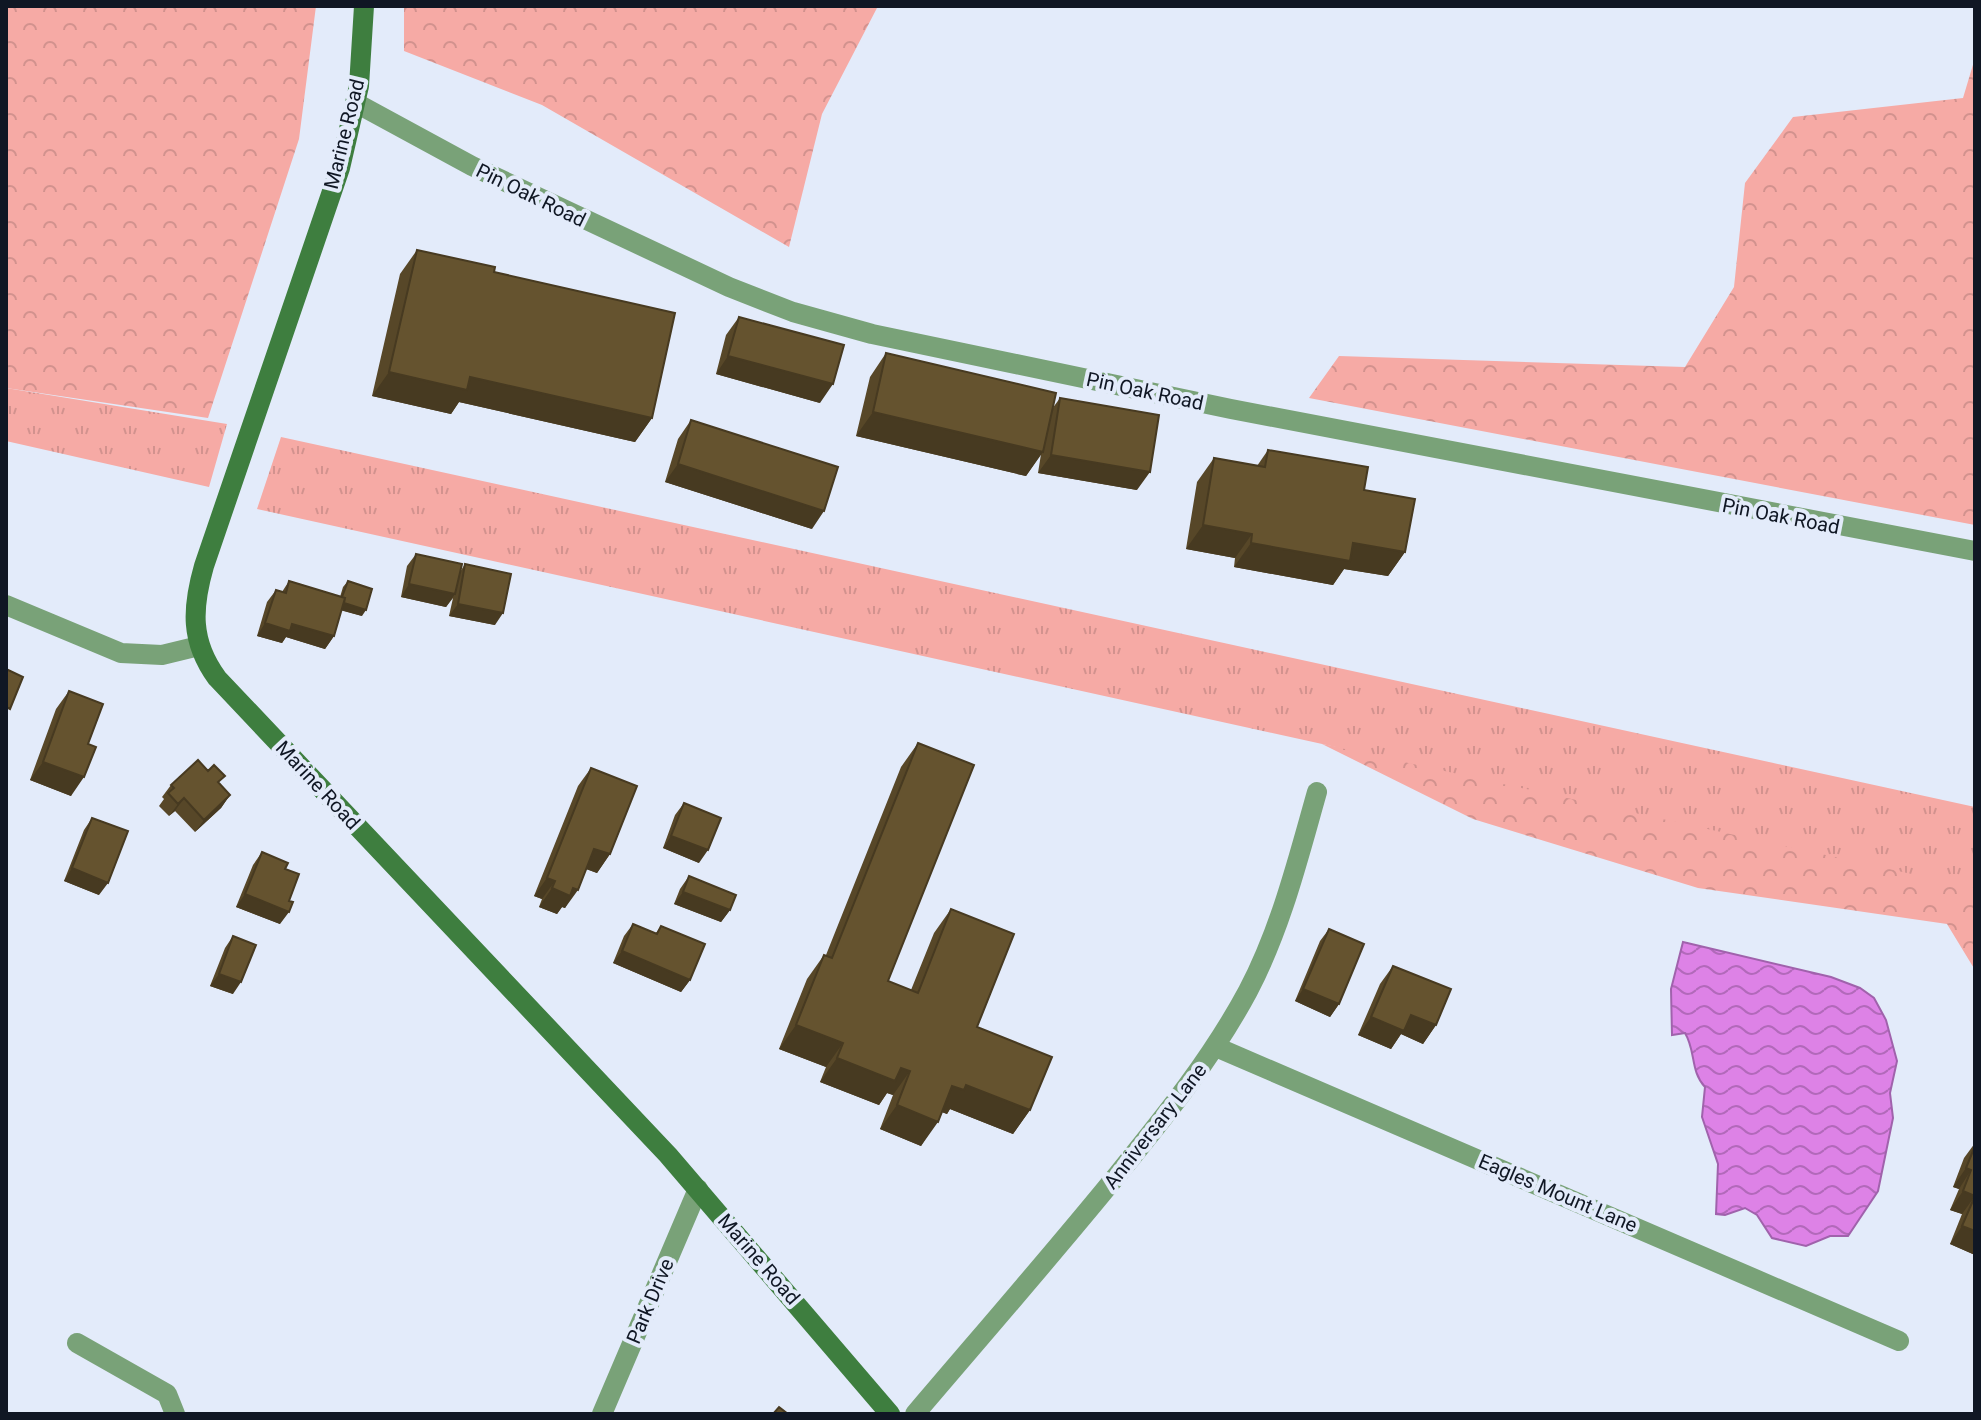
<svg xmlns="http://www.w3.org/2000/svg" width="1981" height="1420" viewBox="0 0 1981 1420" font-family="Roboto,sans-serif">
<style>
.forest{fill:url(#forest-crowns)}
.park{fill:url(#park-tufts)}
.water{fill:url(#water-waves);stroke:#a062ac;stroke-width:2}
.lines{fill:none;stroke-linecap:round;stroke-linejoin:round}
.minor{stroke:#79a278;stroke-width:20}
.tertiary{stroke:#79a278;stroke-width:20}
.secondary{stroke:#3e7e3f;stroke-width:20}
.wall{fill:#574728}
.shaded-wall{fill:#473a21}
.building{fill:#65532f;stroke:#473a21;stroke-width:2}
.labels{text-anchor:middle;stroke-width:8;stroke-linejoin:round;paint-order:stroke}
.street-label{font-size:20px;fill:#101724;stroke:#e3ebfa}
</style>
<defs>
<pattern id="forest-crowns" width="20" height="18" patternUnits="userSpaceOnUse" patternTransform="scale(2)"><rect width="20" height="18" fill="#f6aaa5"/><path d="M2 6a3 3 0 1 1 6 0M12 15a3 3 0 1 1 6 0" fill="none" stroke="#d2928e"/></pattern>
<pattern id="park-tufts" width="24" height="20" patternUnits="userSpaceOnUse" patternTransform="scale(2)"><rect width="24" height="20" fill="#f6aaa5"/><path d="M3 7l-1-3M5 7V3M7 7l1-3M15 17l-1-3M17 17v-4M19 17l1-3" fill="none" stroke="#d2928e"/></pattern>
<pattern id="water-waves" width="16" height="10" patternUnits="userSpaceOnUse" patternTransform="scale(2)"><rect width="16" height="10" fill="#dd82e6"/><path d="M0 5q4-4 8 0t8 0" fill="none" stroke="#b269ba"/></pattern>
</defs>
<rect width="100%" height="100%" fill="#e3ebfa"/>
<path class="forest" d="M 6,6 L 316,6 L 299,139 L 208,418 L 6,388 Z
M 404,6 L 878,6 L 822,114 L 789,247 L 542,105 L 404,51 Z
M 1975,58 L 1975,525 L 1309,398 L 1339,356 L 1685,367 L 1734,287 L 1745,183 L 1793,117 L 1963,98 Z
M 1322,744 L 1975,861 L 1975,970 L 1947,924 L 1698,888 L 1473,819 Z"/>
<path class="park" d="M 6,388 L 227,424 L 209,487 L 6,441 Z
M 281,437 L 1975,807 L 1975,888 L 257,509 Z"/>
<path class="water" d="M 1683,942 L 1831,977 L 1860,988 L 1874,998 L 1886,1020 L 1897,1061 L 1890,1093 L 1893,1118 L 1878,1191 L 1848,1236 L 1830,1236 L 1806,1246 L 1772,1238 L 1757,1215 L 1745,1208 L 1725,1215 L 1716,1214 L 1718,1164 L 1702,1117 L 1705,1087 C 1690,1071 1696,1051 1685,1033 L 1672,1035 L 1671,989 Z"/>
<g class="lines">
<path class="minor" d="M 356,103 L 472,166 L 729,287 L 793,312 L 872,334 L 1231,409 L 1975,551
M 1216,1047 L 1899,1341
M 77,1343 L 167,1394 L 175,1414
M 602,1414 L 698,1189
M 915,1414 C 983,1334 1052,1255 1118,1174 C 1166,1115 1212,1058 1248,991 C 1281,928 1298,859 1317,792"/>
<path class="tertiary" d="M 6,605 L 121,653 L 162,655 L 199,646"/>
<path class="secondary" d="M 364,6 L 359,86 L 340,168 L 204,566 C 192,608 190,641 217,678 L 668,1155 L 890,1414"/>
</g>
<path class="wall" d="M 417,250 L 494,272 L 652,418 L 635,442 L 459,402 L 451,414 L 372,396 L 400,274 Z
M 739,317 L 820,403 L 716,374 L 726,335 Z
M 886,353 L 1052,409 L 1060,398 L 1137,490 L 1038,473 L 1041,454 L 1026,476 L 856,436 L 870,377 Z
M 691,420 L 812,529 L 665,482 L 678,439 Z
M 1268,450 L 1364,490 L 1405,552 L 1388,576 L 1344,569 L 1333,585 L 1234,567 L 1235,558 L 1186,549 L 1197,482 L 1214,458 L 1257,466 Z
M 416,554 L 460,572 L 465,564 L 495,625 L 449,616 L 453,598 L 446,607 L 401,597 L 407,566 Z
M 289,581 L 340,597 L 343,587 L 348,581 L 362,616 L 341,610 L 334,636 L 325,649 L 286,637 L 282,643 L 257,636 L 267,602 L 276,590 L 282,592 Z
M 69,691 L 88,744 L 71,796 L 30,780 L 56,709 Z
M 918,743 L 888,981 L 911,990 L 934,933 L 951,909 L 977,1027 L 1030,1110 L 1013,1134 L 950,1109 L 947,1114 L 942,1112 L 921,1146 L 880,1129 L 893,1095 L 887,1093 L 879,1105 L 820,1082 L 826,1067 L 779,1049 L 807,979 L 824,955 L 826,955 L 901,767 Z
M 591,768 L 610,854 L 597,873 L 586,869 L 565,908 L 562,907 L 557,914 L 539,907 L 542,899 L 534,896 L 578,786 Z
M 219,784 L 230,795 L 221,808 L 195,832 L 175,811 L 169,816 L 159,806 L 164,799 L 162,797 L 171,785 Z
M 684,803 L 699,863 L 663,848 L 675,815 Z
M 92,818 L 99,895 L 64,881 L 84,830 Z
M 262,852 L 285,869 L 280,924 L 236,907 L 253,865 Z
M 689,876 L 730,910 L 721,922 L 674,904 L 680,889 Z
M 633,924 L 656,933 L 661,926 L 690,980 L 681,992 L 613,963 L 624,936 Z
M 1329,929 L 1339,1004 L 1330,1017 L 1295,1001 L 1320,941 Z
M 233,936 L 233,994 L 210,986 L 225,948 Z
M 1393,966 L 1436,1025 L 1423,1044 L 1401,1034 L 1391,1049 L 1358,1035 L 1380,984 Z
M 1975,1143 L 1975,1255 L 1950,1244 L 1962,1214 L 1950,1210 L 1959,1189 L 1953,1187 L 1964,1158 Z"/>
<path class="shaded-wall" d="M 728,356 L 833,384 L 820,403 L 716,374 Z
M 389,372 L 470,377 L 652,418 L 635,442 L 459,402 L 451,414 L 372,396 Z
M 873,412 L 1043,452 L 1026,476 L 856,436 Z
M 1051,455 L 1150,472 L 1137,490 L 1038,473 Z
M 678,464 L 824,511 L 812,529 L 665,482 Z
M 1203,525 L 1252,534 L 1235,558 L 1186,549 Z
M 1251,543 L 1353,543 L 1405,552 L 1388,576 L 1344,569 L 1333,585 L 1234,567 Z
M 409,584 L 455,594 L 446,607 L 401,597 Z
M 341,602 L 366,610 L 362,616 L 336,609 Z
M 458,604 L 503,613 L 495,625 L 449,616 Z
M 265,623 L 292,624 L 334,636 L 325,649 L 286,637 L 282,643 L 257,636 Z
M 43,762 L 84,777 L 71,796 L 30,780 Z
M 230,795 L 221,808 L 195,832 L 204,820 Z
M 184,798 L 175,811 L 169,816 L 178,804 Z
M 671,836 L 708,850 L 699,863 L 663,848 Z
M 594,849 L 610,854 L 597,873 L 581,867 Z
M 72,868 L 108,883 L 99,895 L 64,881 Z
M 547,878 L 555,881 L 542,899 L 534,896 Z
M 552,888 L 573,888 L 578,890 L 565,908 L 562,907 L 557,914 L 539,907 Z
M 683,892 L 730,910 L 721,922 L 674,904 Z
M 245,894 L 289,912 L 280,924 L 236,907 Z
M 622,951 L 690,980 L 681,992 L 613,963 Z
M 219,974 L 241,982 L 233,994 L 210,986 Z
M 1303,989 L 1339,1004 L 1330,1017 L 1295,1001 Z
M 1411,1015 L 1436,1025 L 1423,1044 L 1401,1034 L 1391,1049 L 1358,1035 L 1371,1017 Z
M 796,1025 L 843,1043 L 826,1067 L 779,1049 Z
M 837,1058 L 901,1068 L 910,1071 L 893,1095 L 887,1093 L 879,1105 L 820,1082 Z
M 966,1085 L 1030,1110 L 1013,1134 L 950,1109 L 947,1114 L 936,1110 L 952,1086 Z
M 897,1105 L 938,1122 L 921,1146 L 880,1129 Z
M 1966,1168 L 1971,1170 L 1959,1189 L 1953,1187 Z
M 1963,1191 L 1975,1196 L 1962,1214 L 1950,1210 Z
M 1962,1226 L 1975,1231 L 1975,1255 L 1950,1244 Z"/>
<path class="building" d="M 417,250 L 495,267 L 494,272 L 675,313 L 652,418 L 470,377 L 467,390 L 389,372 Z
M 739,317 L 844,345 L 833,384 L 728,356 Z
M 886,353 L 1056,393 L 1043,452 L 873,412 Z
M 1060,398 L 1159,415 L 1150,472 L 1051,455 Z
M 691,420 L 838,467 L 824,511 L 678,464 Z
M 1268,450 L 1368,467 L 1364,490 L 1415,499 L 1405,552 L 1353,543 L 1350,561 L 1251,543 L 1252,534 L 1203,525 L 1214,458 L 1265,467 Z
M 416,554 L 462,564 L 455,594 L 409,584 Z
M 465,564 L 511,574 L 503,613 L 458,604 Z
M 289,581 L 345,598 L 334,636 L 292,624 L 290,631 L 265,623 L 276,590 L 286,593 Z
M 348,581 L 372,589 L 366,610 L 344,603 L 345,598 L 342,597 Z
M 6,669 L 23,677 L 10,709 L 6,707 Z
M 69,691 L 103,704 L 88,744 L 96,747 L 84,777 L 43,762 Z
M 918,743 L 974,765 L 888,981 L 918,993 L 951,909 L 1014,934 L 977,1027 L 1052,1057 L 1030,1110 L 966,1085 L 964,1090 L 952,1086 L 938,1122 L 897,1105 L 910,1071 L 901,1068 L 895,1081 L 837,1058 L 843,1043 L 796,1025 L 824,955 L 832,958 Z
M 198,760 L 208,771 L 214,765 L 225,776 L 218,782 L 230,795 L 204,820 L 184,798 L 178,804 L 168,793 L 174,788 L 171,785 Z
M 591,768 L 637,786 L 610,854 L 594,849 L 578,890 L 573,888 L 570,896 L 552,888 L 555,881 L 547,878 Z
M 684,803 L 721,818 L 708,850 L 671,836 Z
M 92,818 L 128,831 L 108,883 L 72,868 Z
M 262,852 L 288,863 L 285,869 L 299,874 L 289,901 L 293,902 L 289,912 L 245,894 Z
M 689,876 L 736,895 L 730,910 L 683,892 Z
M 633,924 L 657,934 L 661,926 L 705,944 L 690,980 L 622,951 Z
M 1329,929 L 1364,944 L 1339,1004 L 1303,989 Z
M 233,936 L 256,945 L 241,982 L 219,974 Z
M 1393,966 L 1451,989 L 1436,1025 L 1411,1015 L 1404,1031 L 1371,1017 Z
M 1975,1146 L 1975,1231 L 1962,1226 L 1975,1196 L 1963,1191 L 1971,1170 L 1966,1168 Z
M 779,1407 L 788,1414 L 773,1414 Z"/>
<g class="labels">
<g class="street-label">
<text transform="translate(344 134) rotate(-76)" y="7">Marine Road</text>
<text transform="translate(531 195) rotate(26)" y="7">Pin Oak Road</text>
<text transform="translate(1145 391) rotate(12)" y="7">Pin Oak Road</text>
<text transform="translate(1781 516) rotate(11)" y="7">Pin Oak Road</text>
<text transform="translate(318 785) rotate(47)" y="7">Marine Road</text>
<text transform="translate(1155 1126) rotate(-52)" y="7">Anniversary Lane</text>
<text transform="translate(1558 1193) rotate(23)" y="7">Eagles Mount Lane</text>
<text transform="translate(759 1259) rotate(49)" y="7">Marine Road</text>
<text transform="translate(650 1301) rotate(-67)" y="7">Park Drive</text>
</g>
</g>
<rect width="1981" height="1420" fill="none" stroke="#101724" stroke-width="16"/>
</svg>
